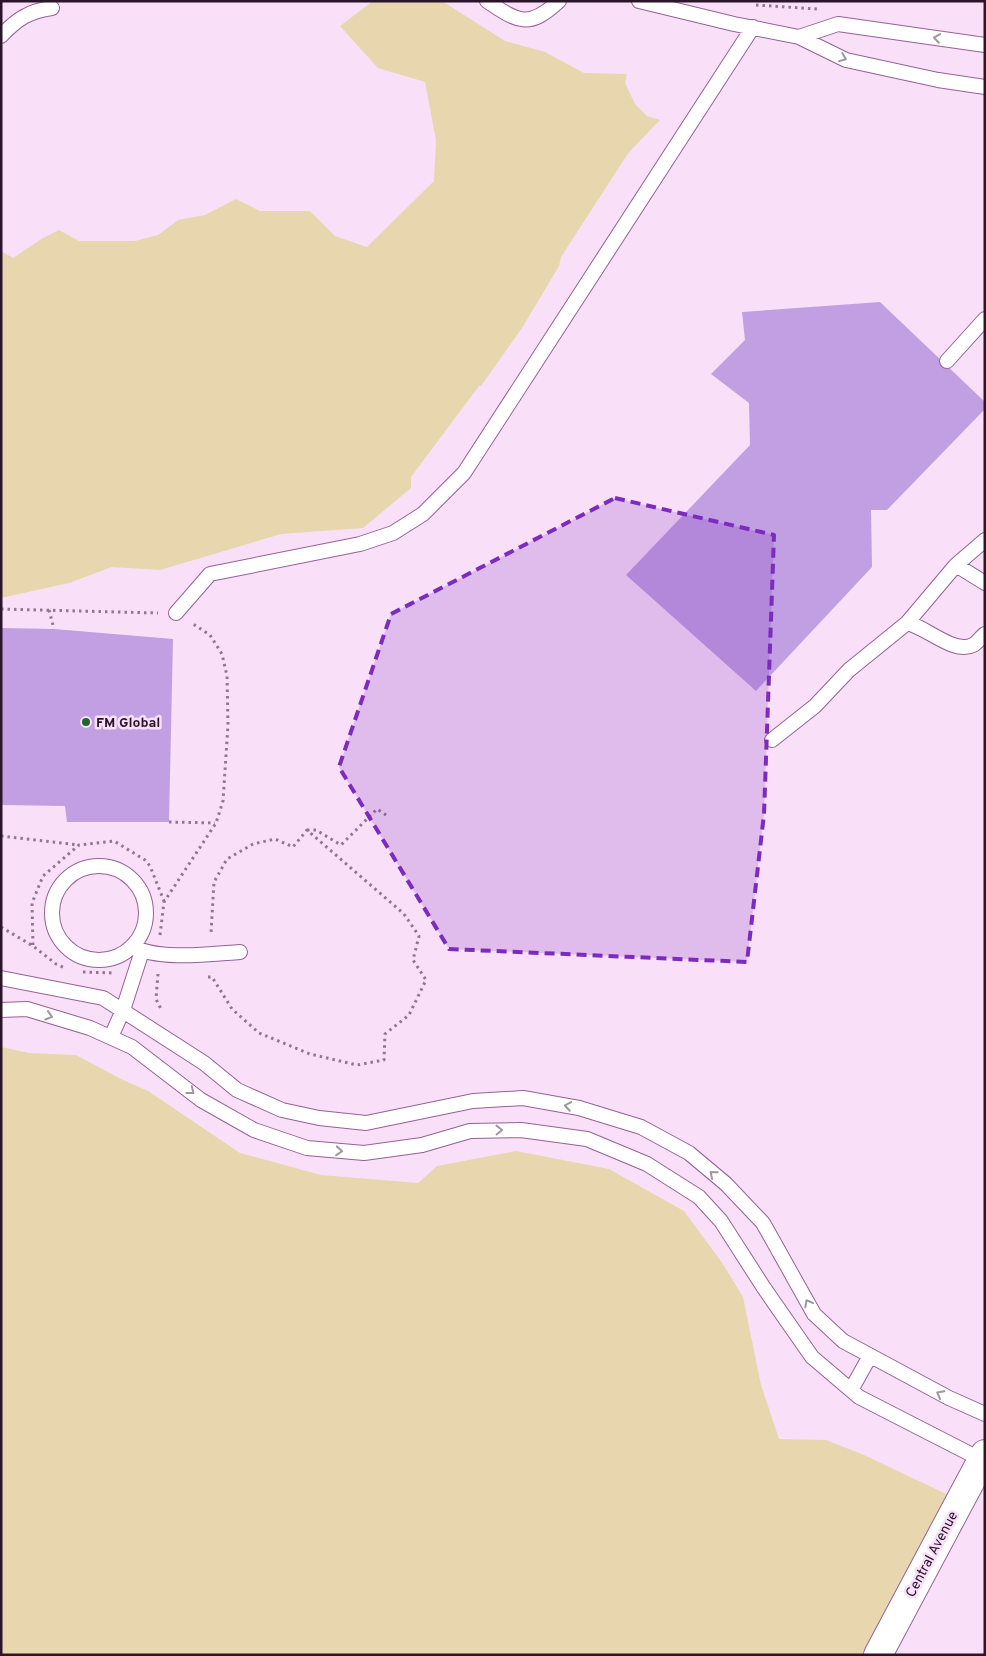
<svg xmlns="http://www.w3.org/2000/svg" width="986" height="1656" viewBox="0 0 986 1656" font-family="Overpass,sans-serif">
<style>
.green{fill:#e8d6ae}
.building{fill:#c19fe2}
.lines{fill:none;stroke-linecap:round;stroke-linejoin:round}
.service-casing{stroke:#966196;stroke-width:16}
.secondary-casing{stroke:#966196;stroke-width:30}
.path{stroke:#90788f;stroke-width:3;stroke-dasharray:2.5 4;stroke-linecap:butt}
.service{stroke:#fff;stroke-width:14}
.secondary{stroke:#fff;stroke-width:28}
.oneway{stroke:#a096a0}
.marked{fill:#7b2cbf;fill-opacity:0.2;stroke:#7b2cbf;stroke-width:4;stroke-dasharray:10 6;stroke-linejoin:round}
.poi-dot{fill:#23652f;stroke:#f9e0f8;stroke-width:2}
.labels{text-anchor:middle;stroke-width:5;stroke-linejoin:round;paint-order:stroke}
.poi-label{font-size:14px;font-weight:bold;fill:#2b152b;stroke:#f9e0f8;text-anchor:start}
.street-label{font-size:14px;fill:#2b152b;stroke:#f9e0f8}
</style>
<rect width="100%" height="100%" fill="#f9e0f8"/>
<path class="green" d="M 373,1 L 442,1 L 505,41 L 545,52 L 584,73 L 627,74 L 625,83 L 635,104 L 647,116 L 660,120 L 629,152 L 561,257 L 559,266 L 522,328 L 481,386 L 479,386 L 411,477 L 411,488 L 363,528 L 281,534 L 160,570 L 112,567 L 69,583 L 1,598 L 1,251 L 13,258 L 43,238 L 59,230 L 79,241 L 135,241 L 158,235 L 178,220 L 205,215 L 236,199 L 260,211 L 310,211 L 335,236 L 367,247 L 434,181 L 436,140 L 425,82 L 378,68 L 340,26 Z
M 1,1047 L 29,1053 L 76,1055 L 121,1079 L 148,1091 L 240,1153 L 321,1175 L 418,1183 L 437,1166 L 516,1151 L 609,1169 L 684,1211 L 723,1264 L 743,1297 L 761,1385 L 779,1439 L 826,1440 L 864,1455 L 961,1501 L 880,1655 L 1,1655 Z"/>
<path class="building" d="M 880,302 L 985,402 L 985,409 L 887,510 L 871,510 L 872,567 L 756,691 L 626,575 L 750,445 L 749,403 L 711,374 L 745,340 L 742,312 Z
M 1,628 L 54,629 L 173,639 L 169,822 L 67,822 L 65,806 L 1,805 Z"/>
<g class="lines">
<defs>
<path id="service" d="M 487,1 C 518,22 529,29 559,1
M 639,1 L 734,24 L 799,37 L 846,60 L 938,80 L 985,87
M 1,36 C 17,19 29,11 52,8
M 799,37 L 838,24 L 985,45
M 947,361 L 985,319
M 956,565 L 985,583
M 176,613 L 210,574 L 360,544 L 393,533 L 423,514 L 464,473 L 753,27
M 907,623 C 925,626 954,655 973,645 C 977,643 981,637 985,634
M 772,740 L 815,706 L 849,670 L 907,623 L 956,565 L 985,540
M52 913a47 47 0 1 1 94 0a47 47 0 1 1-94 0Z
M 132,946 C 159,961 210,954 240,952
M 1,978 L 103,998 L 204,1063 L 237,1090 L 282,1110 L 319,1118 L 366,1123 L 473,1101 L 523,1098 L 579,1108 L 641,1127 L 689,1153 L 726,1184 L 763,1223 L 814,1314 L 843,1341 L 949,1398 L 985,1414
M 1,1010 L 27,1009 L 90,1028 L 132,1047 L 201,1100 L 254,1130 L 307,1148 L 364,1153 L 422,1145 L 470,1131 L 521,1130 L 587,1139 L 647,1164 L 699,1197 L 721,1221 L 764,1288 L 812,1357 L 859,1397 L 982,1460
M 111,1037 L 123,1010 L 142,951
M 851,1390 L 870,1356"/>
<path id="secondary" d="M 878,1655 L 985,1454"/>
</defs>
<use href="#service" class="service-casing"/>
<use href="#secondary" class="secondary-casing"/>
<path class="path" d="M 756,5 L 817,9
M 1,609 L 158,613
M 49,610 L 54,629
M 169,822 L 215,823
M 307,830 L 316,830 L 341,845 L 377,809 L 389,817
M 1,836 L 79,845
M 1,927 L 33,946 L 56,964 L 65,968
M 160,935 L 164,902 L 216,823 L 223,801 L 228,725 L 227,676 L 222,654 L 210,635 L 193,624
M 33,945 L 32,903 L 43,876 L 79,845 L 114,841 L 145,860 L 150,866 L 164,901
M 83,972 L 115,973
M 158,974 L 156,999 L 162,1011
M 208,977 L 212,977 L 232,1009 L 259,1033 L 310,1054 L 357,1065 L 384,1060 L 385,1034 L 409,1015 L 426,980 L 413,960 L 419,936 L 404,914 L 307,830 L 293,847 L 275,839 L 253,844 L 227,859 L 214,882 L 211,933"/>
<use href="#service" class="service"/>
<use href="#secondary" class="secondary"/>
</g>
<defs><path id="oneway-chevron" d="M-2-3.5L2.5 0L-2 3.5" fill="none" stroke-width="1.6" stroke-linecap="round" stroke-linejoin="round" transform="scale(1.25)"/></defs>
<g class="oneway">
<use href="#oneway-chevron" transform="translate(937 38) rotate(-172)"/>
<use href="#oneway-chevron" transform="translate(843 58) rotate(22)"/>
<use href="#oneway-chevron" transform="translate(49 1016) rotate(17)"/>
<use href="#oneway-chevron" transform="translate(191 1091) rotate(38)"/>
<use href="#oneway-chevron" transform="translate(568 1106) rotate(-170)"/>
<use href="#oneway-chevron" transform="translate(499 1130) rotate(-1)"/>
<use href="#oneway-chevron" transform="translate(339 1151) rotate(5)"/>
<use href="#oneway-chevron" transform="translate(713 1174) rotate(-140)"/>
<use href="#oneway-chevron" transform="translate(808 1303) rotate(-118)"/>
<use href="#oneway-chevron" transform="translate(940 1394) rotate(-152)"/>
</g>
<path class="marked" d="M 615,498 L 774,535 L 764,814 L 747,962 L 449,949 L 339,767 L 391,614 Z"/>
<circle class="poi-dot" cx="86" cy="722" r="5"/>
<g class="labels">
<g class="poi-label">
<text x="96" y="727">FM Global</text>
</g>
<g class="street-label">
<text transform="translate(931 1554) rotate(-62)" y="5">Central Avenue</text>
</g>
</g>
<rect width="986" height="1656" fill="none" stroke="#2b152b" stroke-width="5"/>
</svg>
